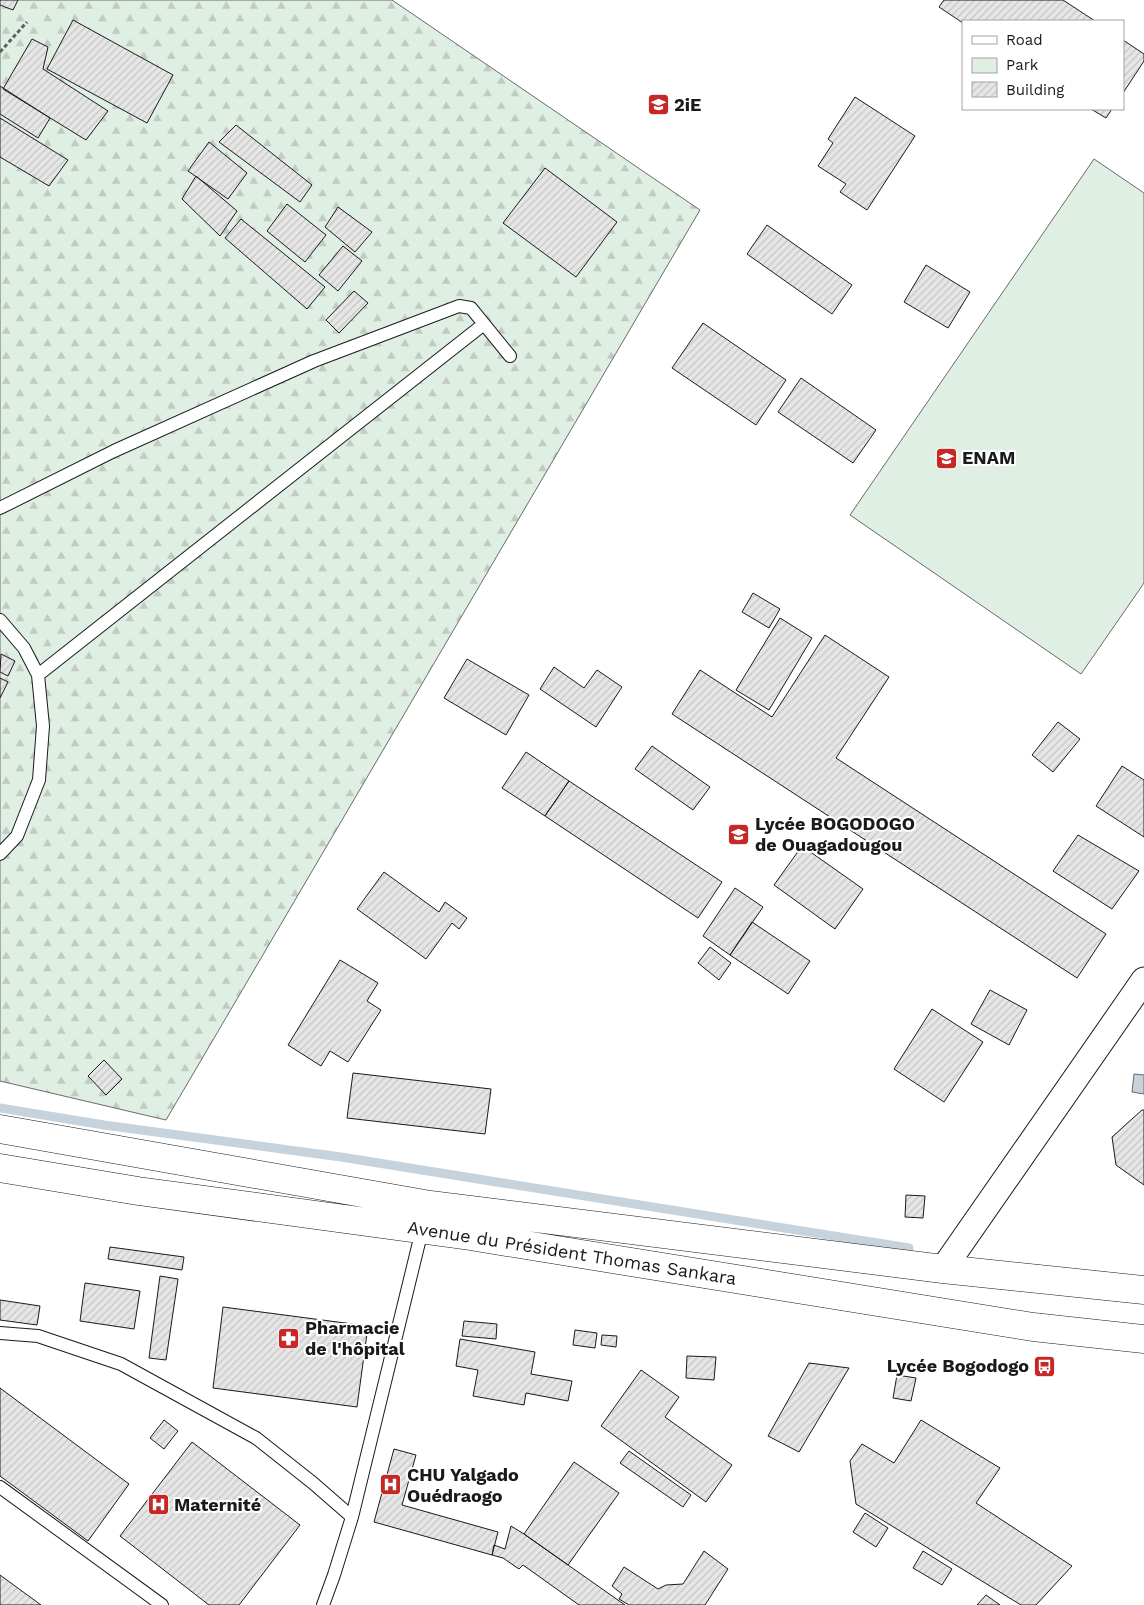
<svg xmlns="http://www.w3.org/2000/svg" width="1144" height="1605" viewBox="0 0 1144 1605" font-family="'Work Sans',sans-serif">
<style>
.green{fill:#e0efe3;stroke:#6a6a6a}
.forest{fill:url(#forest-firs);stroke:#6a6a6a}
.water{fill:#c6d2dc;stroke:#6a6a6a}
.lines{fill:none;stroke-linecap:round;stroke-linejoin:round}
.stream{stroke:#c6d2dc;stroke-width:9}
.building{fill:url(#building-hatch);stroke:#1a1a1a}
.lane-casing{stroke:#1a1a1a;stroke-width:14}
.street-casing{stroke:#1a1a1a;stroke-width:27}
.highway-casing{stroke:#1a1a1a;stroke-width:29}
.path{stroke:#5f5f5f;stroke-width:3;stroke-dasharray:4 2.5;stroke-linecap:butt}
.lane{stroke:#fff;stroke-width:12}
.street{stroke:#fff;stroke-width:25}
.highway{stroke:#fff;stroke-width:28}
.labels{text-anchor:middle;stroke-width:4;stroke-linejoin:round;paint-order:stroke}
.poi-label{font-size:18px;font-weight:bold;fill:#1a1a1a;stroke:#fff;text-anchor:start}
.street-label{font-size:18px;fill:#1a1a1a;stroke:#fff}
</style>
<defs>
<pattern id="forest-firs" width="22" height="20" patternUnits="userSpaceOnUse" patternTransform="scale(1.25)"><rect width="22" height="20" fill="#e0efe3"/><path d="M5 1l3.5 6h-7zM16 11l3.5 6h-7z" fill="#c0ccc2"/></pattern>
<pattern id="building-hatch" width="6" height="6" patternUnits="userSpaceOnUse" patternTransform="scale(1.25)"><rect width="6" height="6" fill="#e6e6e6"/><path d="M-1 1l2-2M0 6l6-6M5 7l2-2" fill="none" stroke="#c5c5c5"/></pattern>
</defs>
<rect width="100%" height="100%" fill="#fff"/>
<path class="green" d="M 1094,159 L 1144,193 L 1144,583 L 1081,674 L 850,515 Z"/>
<path class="forest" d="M 0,0 L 392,0 L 700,210 L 166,1120 L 0,1081 Z"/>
<path class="water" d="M 1134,1074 L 1144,1075 L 1144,1094 L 1132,1092 Z"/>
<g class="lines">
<path class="stream" d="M 0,1108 L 104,1125 L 341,1157 L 909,1248"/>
</g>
<path class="building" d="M 0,0 L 18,0 L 13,10 L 0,5 Z
M 944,0 L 1063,0 L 1095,21 L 963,21 L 963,23 L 939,7 Z
M 73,20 L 173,75 L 147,123 L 47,69 Z
M 32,39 L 48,47 L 43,69 L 108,111 L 86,140 L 3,89 Z
M 1123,40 L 1144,54 L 1144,61 L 1123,93 Z
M 0,86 L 50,118 L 38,138 L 0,114 Z
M 855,97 L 915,136 L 867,210 L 840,192 L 846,184 L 818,166 L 833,143 L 828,139 Z
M 1091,109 L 1112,109 L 1106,118 Z
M 0,118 L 68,160 L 49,186 L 0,157 Z
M 236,125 L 312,185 L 300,202 L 219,142 Z
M 209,142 L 247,173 L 228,199 L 188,171 Z
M 545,168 L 617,222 L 576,277 L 503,223 Z
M 196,176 L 237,211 L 220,236 L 182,199 Z
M 287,204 L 326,235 L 305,262 L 267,231 Z
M 338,207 L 372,232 L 355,252 L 325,227 Z
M 241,219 L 325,287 L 307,309 L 225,238 Z
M 767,225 L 852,285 L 832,314 L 747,254 Z
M 343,246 L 362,261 L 338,291 L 319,275 Z
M 926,265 L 970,292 L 948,328 L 904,302 Z
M 354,291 L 368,303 L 339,333 L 326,320 Z
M 703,323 L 786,380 L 756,425 L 672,368 Z
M 801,378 L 876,430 L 853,463 L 778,412 Z
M 753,593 L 780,609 L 769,628 L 742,612 Z
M 780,618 L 812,638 L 769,710 L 736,690 Z
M 825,635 L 889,677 L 836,758 L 1106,934 L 1077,978 L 672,714 L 700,670 L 772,717 Z
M 1,654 L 15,661 L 8,676 L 0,672 Z
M 467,659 L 529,695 L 506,735 L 444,698 Z
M 554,667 L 584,688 L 597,670 L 622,687 L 596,727 L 540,689 Z
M 0,678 L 8,682 L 0,698 Z
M 1058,722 L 1080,739 L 1053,772 L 1032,755 Z
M 652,746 L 710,787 L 693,810 L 635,769 Z
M 526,752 L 569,781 L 545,816 L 502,788 Z
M 1122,766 L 1144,780 L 1144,837 L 1096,806 Z
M 569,781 L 722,882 L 698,918 L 545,816 Z
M 1078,835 L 1139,871 L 1112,909 L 1053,871 Z
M 802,846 L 863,889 L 835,929 L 774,885 Z
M 384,872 L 439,912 L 445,902 L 467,918 L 459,929 L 452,923 L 426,959 L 357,909 Z
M 735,888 L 763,907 L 730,955 L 703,936 Z
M 752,922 L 810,961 L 788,994 L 730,955 Z
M 710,947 L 731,963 L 719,980 L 698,963 Z
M 340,960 L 378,983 L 367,1001 L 381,1010 L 348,1062 L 330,1051 L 321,1066 L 288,1045 Z
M 990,990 L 1027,1010 L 1009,1045 L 971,1024 Z
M 932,1009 L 983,1042 L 944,1102 L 894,1069 Z
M 104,1060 L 122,1079 L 106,1095 L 88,1076 Z
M 353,1073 L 491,1089 L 485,1134 L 347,1118 Z
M 1142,1110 L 1144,1110 L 1144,1185 L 1116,1165 L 1112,1137 Z
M 906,1195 L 925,1196 L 923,1218 L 905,1217 Z
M 110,1247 L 184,1257 L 182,1270 L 108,1259 Z
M 160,1276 L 178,1279 L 166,1360 L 149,1358 Z
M 85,1283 L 140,1291 L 134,1329 L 80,1321 Z
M 0,1300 L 40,1306 L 37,1325 L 0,1320 Z
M 223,1307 L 368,1326 L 357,1407 L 213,1388 Z
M 464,1321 L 497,1324 L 496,1339 L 462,1336 Z
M 575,1330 L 597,1333 L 595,1348 L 573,1345 Z
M 602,1335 L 617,1336 L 616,1347 L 601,1345 Z
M 460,1339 L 535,1352 L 531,1374 L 572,1381 L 568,1401 L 526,1393 L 524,1405 L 473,1396 L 478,1370 L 456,1366 Z
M 687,1356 L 716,1357 L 714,1380 L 686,1378 Z
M 809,1363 L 849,1368 L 799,1452 L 768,1436 Z
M 641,1370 L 679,1397 L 665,1417 L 732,1465 L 706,1502 L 601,1426 Z
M 897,1375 L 916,1378 L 911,1401 L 893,1398 Z
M 0,1388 L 129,1484 L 88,1541 L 0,1476 Z
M 164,1420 L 178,1431 L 164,1449 L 150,1438 Z
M 921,1420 L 1000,1468 L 976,1503 L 1072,1566 L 1036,1605 L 1021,1605 L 856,1504 L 850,1461 L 862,1444 L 894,1463 Z
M 192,1442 L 300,1525 L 239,1605 L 209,1605 L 120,1536 Z
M 394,1449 L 416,1455 L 402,1505 L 498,1532 L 492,1555 L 374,1522 Z
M 629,1451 L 691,1495 L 683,1507 L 620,1463 Z
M 574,1462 L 619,1493 L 568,1565 L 524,1534 Z
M 865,1513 L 888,1528 L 876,1547 L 853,1532 Z
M 511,1526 L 524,1534 L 625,1605 L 579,1605 L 523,1565 L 519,1569 L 503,1558 L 492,1555 L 494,1545 L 505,1549 Z
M 704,1551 L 728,1569 L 705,1605 L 629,1605 L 619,1599 L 622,1594 L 612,1586 L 624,1567 L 658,1589 L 666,1585 L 683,1584 Z
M 923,1551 L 952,1569 L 942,1585 L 913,1568 Z
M 0,1575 L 41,1605 L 0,1605 Z
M 986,1595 L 1000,1605 L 977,1605 Z"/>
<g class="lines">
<defs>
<path id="lane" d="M 0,508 L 114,451 L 314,361 L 459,306 L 471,308 L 510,356
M 0,620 L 24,648 L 38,675 L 43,726 L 39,780 L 17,836 L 0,854
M 38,675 L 484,324
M 0,1333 L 38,1336 L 121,1364 L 256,1438 L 313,1483 L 352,1517
M 0,1487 L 162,1605
M 323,1605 L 334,1575 L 352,1517 L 422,1230"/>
<path id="street" d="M 943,1269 L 1144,980"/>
<path id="highway" d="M 0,1129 L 430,1205 L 943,1269 L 1144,1290
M 0,1168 L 138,1191 L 470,1236 L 1033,1327 L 1144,1339"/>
</defs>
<use href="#lane" class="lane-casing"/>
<use href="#street" class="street-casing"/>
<use href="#highway" class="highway-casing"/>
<path class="path" d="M 0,52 L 27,22"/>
<use href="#lane" class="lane"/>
<use href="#street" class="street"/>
<use href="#highway" class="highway"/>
</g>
<defs>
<symbol id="university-square" viewBox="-11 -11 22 22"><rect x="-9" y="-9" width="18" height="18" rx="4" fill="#c62828" stroke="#fff"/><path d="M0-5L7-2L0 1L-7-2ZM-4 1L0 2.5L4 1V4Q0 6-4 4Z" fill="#fff"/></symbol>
<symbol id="school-square" viewBox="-11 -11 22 22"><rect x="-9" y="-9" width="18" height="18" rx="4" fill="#c62828" stroke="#fff"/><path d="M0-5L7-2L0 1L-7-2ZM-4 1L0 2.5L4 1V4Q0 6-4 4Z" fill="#fff"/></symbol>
<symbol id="pharmacy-square" viewBox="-11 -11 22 22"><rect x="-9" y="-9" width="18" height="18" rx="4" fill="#c62828" stroke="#fff"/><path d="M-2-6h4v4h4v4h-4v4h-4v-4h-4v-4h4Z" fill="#fff"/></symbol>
<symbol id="bus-square" viewBox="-11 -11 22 22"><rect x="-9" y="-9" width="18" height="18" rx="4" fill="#c62828" stroke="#fff"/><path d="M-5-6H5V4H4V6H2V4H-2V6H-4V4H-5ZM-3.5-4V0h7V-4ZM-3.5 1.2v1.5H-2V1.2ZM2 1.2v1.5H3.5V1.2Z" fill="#fff"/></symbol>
<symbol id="hospital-square" viewBox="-11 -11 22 22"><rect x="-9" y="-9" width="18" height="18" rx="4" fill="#c62828" stroke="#fff"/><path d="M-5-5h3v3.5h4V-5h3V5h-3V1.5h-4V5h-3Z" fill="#fff"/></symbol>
</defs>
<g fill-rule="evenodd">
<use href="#university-square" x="646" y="92" width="25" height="25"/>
<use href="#school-square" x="934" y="446" width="25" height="25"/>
<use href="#school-square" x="726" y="822" width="25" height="25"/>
<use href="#pharmacy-square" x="276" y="1326" width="25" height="25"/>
<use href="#bus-square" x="1032" y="1354" width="25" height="25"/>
<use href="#hospital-square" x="378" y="1472" width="25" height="25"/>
<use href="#hospital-square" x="146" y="1492" width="25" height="25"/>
</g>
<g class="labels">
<g class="poi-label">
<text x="674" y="111">2iE</text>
<text x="962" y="464">ENAM</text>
<text x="755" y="830">Lycée BOGODOGO<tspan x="755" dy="21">de Ouagadougou</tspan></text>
<text x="305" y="1334">Pharmacie<tspan x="305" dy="21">de l'hôpital</tspan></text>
<text x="1029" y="1372" text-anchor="end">Lycée Bogodogo</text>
<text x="407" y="1481">CHU Yalgado<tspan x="407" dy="21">Ouédraogo</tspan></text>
<text x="174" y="1511">Maternité</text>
</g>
<g class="street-label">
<text transform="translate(572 1253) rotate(9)" y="6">Avenue du Président Thomas Sankara</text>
</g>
</g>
<rect x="962" y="20" width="162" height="90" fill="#ffffff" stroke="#a3a3a3"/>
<rect x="972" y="36" width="25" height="8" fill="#ffffff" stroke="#a3a3a3"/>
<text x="1006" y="45" font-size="15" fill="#1a1a1a">Road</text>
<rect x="972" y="58" width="25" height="15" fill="#e0efe3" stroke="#a3a3a3"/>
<text x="1006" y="70" font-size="15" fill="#1a1a1a">Park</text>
<rect x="972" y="82" width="25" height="15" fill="url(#building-hatch)" stroke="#a3a3a3"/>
<text x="1006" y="95" font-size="15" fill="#1a1a1a">Building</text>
</svg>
